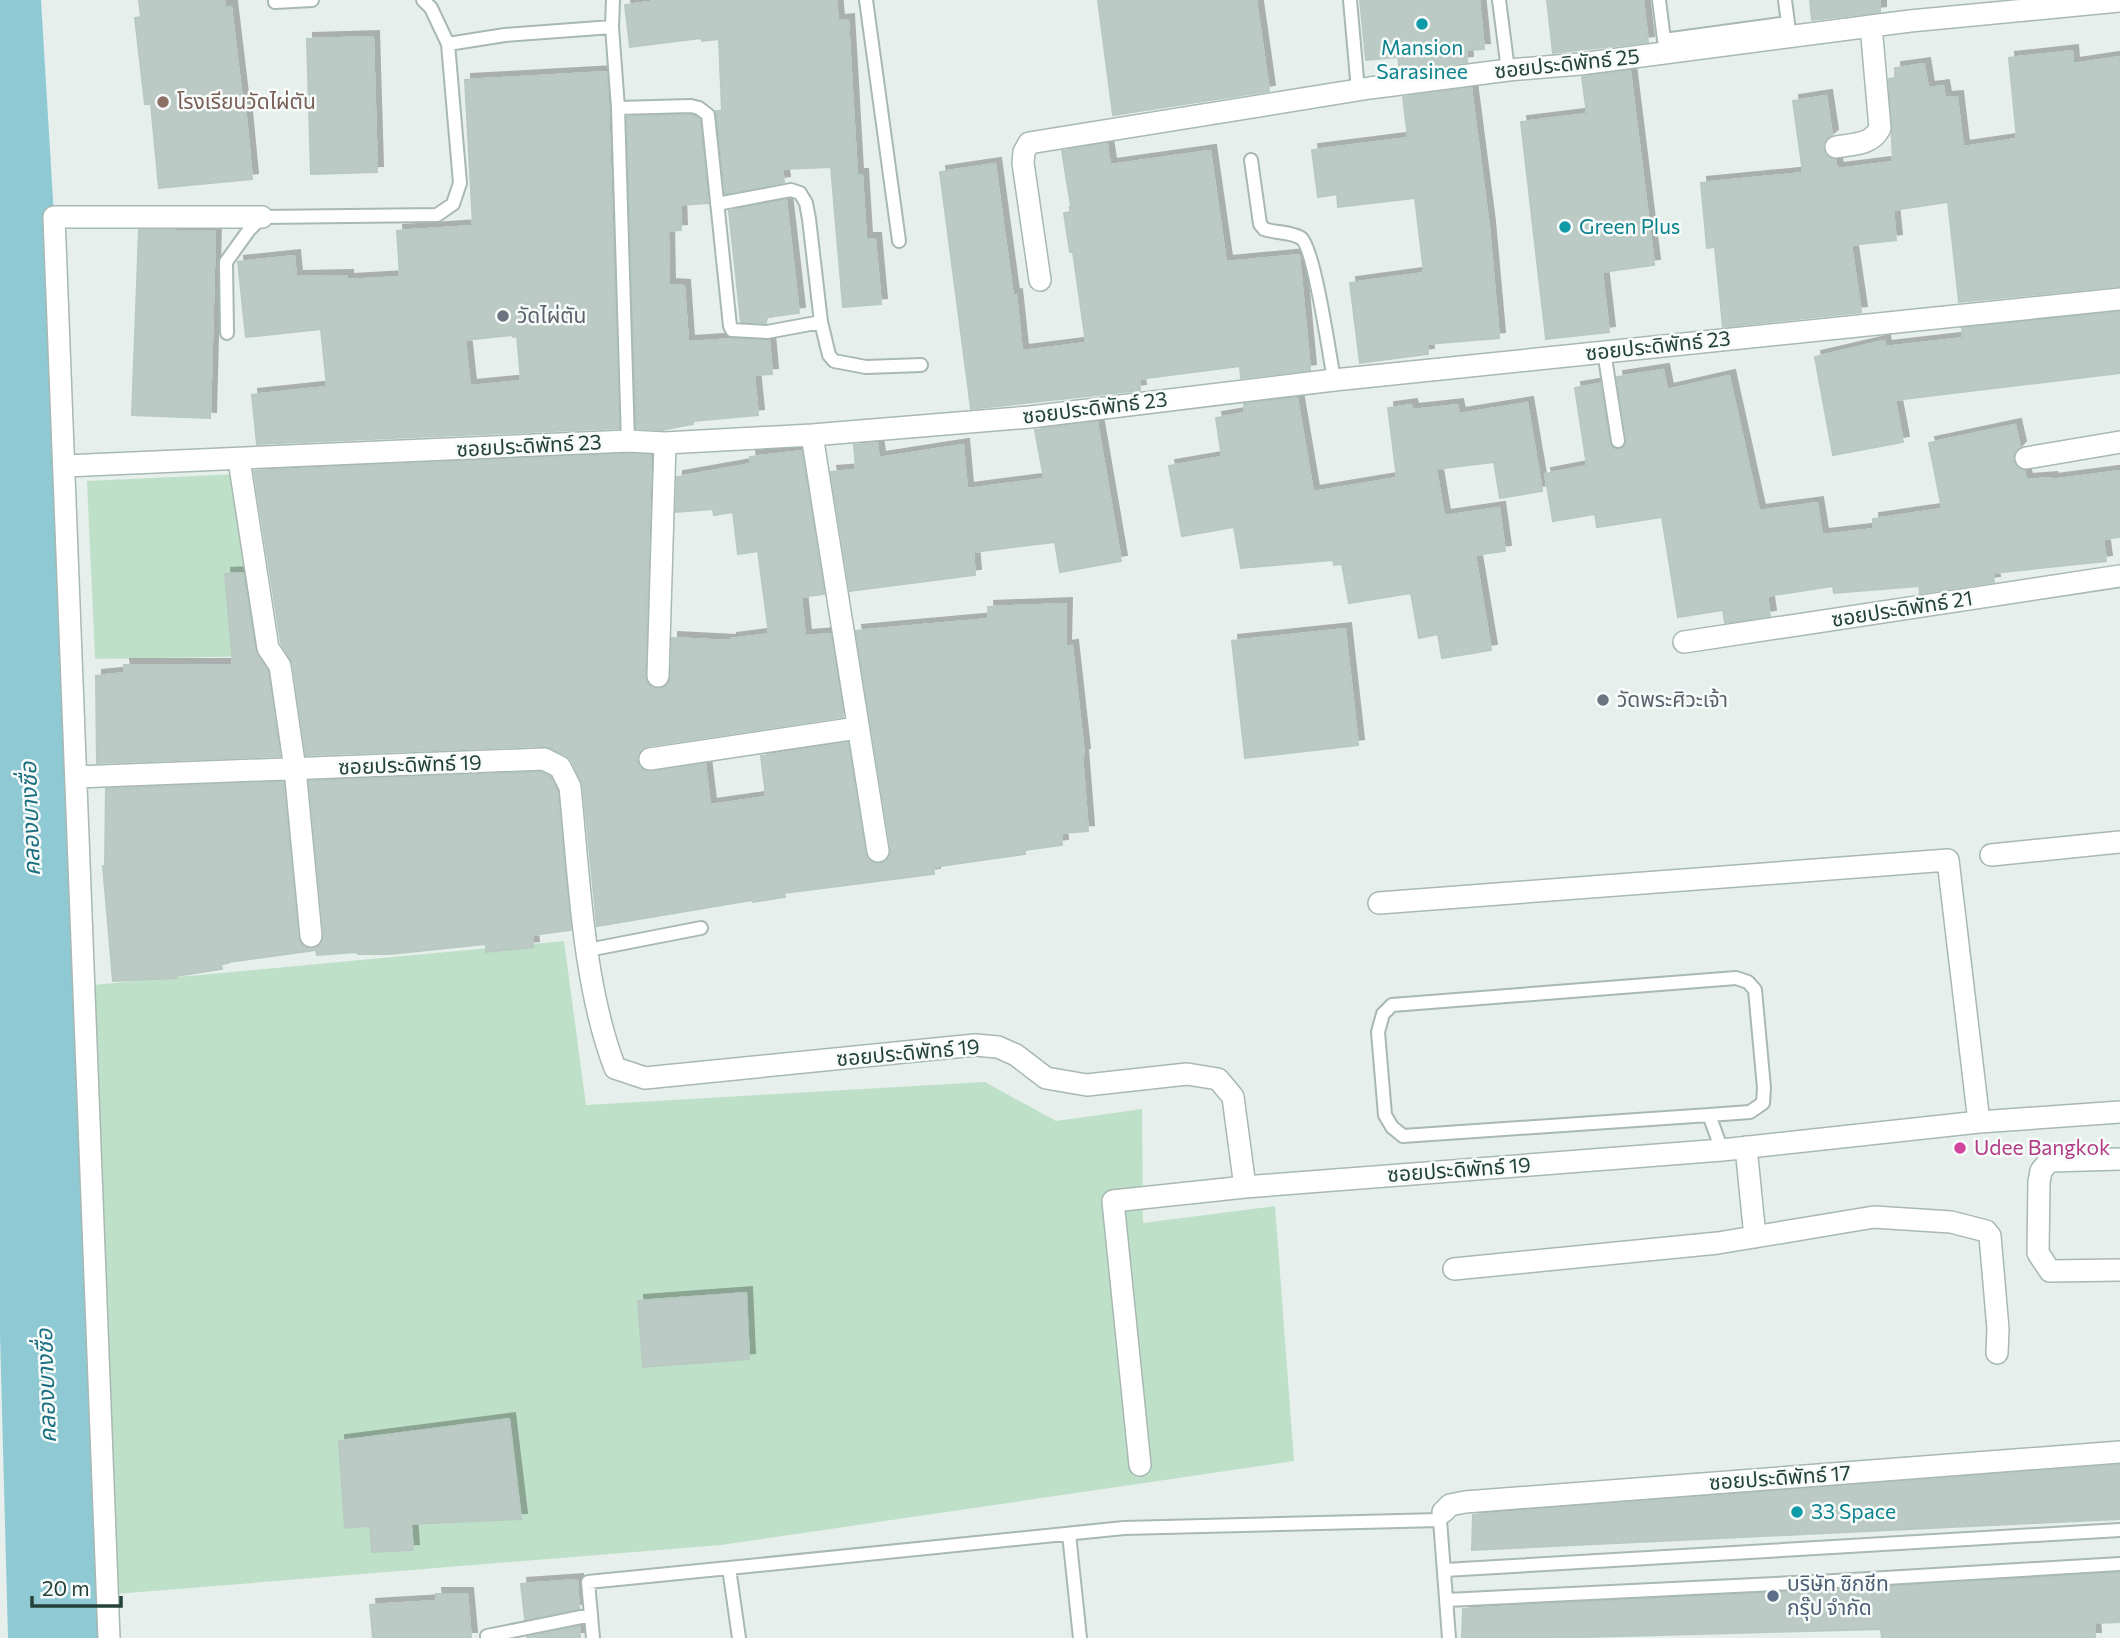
<svg xmlns="http://www.w3.org/2000/svg" width="2120" height="1638" viewBox="0 0 2120 1638" font-family="Commissioner,'Noto Sans Thai',sans-serif">
<style>
.green{fill:#bfe0c8}
.water{fill:#8ec9d4}
.building{fill:#bbcac4;stroke:#b8c9c2;stroke-width:2;fill-rule:evenodd;filter:url(#shadow)}
.lines{fill:none;stroke-linecap:round;stroke-linejoin:round}
.service-casing{stroke:#a8b8b2;stroke-width:16}
.minor-casing{stroke:#a8b8b2;stroke-width:24}
.service{stroke:#fff;stroke-width:12}
.minor{stroke:#fff;stroke-width:21}
.culture-dot{fill:#0f9aa8;stroke:#f7fbf9;stroke-width:2.5}
.education-dot{fill:#8d6e63;stroke:#f7fbf9;stroke-width:2.5}
.worship-dot{fill:#6b7280;stroke:#f7fbf9;stroke-width:2.5}
.hotel-dot{fill:#d1479c;stroke:#f7fbf9;stroke-width:2.5}
.service-dot{fill:#5c6f8a;stroke:#f7fbf9;stroke-width:2.5}
.labels{text-anchor:middle;stroke-width:5;stroke-linejoin:round;paint-order:stroke}
.culture-label{font-size:21px;fill:#0d838f;stroke:#f7fbf9;text-anchor:start}
.street-label{font-size:21px;fill:#24423a;stroke:#f7fbf9}
.education-label{font-size:21px;fill:#785e54;stroke:#f7fbf9;text-anchor:start}
.worship-label{font-size:21px;fill:#5b616d;stroke:#f7fbf9;text-anchor:start}
.hotel-label{font-size:21px;fill:#b23c85;stroke:#f7fbf9;text-anchor:start}
.service-label{font-size:21px;fill:#4e5e75;stroke:#f7fbf9;text-anchor:start}
.water-label{font-size:23px;font-style:italic;fill:#1c6f80;stroke:#f7fbf9}
</style>
<defs>
<filter id="shadow"><feDropShadow dx="6" dy="-6" stdDeviation="0" flood-color="#0004"/></filter>
</defs>
<rect width="100%" height="100%" fill="#e6efeb"/>
<path class="green" d="M 238,474 L 265,656 L 95,659 L 87,481 Z
M 564,941 L 586,1105 L 985,1082 L 1056,1121 L 1142,1109 L 1143,1223 L 1275,1206 L 1294,1461 L 721,1545 L 116,1594 L 82,986 Z"/>
<path class="water" d="M 0,0 L 41,0 L 54,217 L 64,687 L 62,726 L 75,726 L 102,1451 L 97,1638 L 8,1638 L 0,1334 Z"/>
<path class="building" d="M 139,0 L 224,0 L 225,7 L 231,7 L 243,107 L 245,107 L 252,179 L 159,188 L 151,104 L 145,104 L 135,18 L 141,17 Z
M 666,0 L 836,0 L 838,21 L 848,20 L 857,175 L 862,175 L 866,239 L 875,239 L 881,304 L 843,307 L 831,167 L 782,169 L 784,182 L 725,194 L 716,111 L 722,111 L 719,39 L 702,41 L 701,38 L 630,47 L 625,5 Z
M 1098,0 L 1256,0 L 1269,91 L 1113,115 Z
M 1360,0 L 1479,0 L 1484,49 L 1466,50 L 1467,62 L 1400,71 L 1398,57 L 1366,60 Z
M 1547,0 L 1643,0 L 1648,42 L 1553,53 Z
M 1810,0 L 1880,0 L 1880,12 L 1812,20 Z
M 373,37 L 377,172 L 311,174 L 307,39 Z
M 2072,51 L 2073,64 L 2120,57 L 2120,286 L 1959,302 L 1948,202 L 1893,210 L 1896,240 L 1851,245 L 1861,312 L 1723,327 L 1715,247 L 1707,248 L 1701,183 L 1803,173 L 1793,101 L 1826,96 L 1832,135 L 1824,142 L 1823,148 L 1826,156 L 1835,160 L 1837,169 L 1893,162 L 1889,79 L 1896,78 L 1895,68 L 1924,64 L 1928,88 L 1943,86 L 1945,98 L 1957,97 L 1963,147 L 2017,139 L 2009,58 Z
M 1630,71 L 1654,265 L 1602,272 L 1609,332 L 1546,339 L 1521,122 L 1587,114 L 1582,77 Z
M 607,72 L 619,428 L 257,444 L 252,395 L 327,387 L 321,329 L 246,337 L 238,262 L 294,256 L 296,277 L 347,276 L 347,280 L 400,277 L 397,231 L 473,226 L 465,80 ZM 512,335 L 513,337 L 517,336 L 521,381 L 470,386 L 465,340 Z
M 1471,88 L 1489,227 L 1499,338 L 1427,344 L 1428,354 L 1360,363 L 1350,283 L 1424,273 L 1415,198 L 1338,207 L 1337,194 L 1318,197 L 1312,150 L 1408,138 L 1403,97 Z
M 690,115 L 700,120 L 708,203 L 680,205 L 681,230 L 668,231 L 669,285 L 684,286 L 688,342 L 733,339 L 769,340 L 772,374 L 754,375 L 758,415 L 693,421 L 693,424 L 661,430 L 636,428 L 627,117 Z
M 1107,144 L 1110,165 L 1210,151 L 1226,262 L 1299,255 L 1310,370 L 1241,378 L 1240,366 L 1139,379 L 1140,390 L 971,409 L 940,172 L 995,164 L 1013,296 L 1016,295 L 1022,351 L 1086,343 L 1073,252 L 1070,252 L 1064,213 L 1072,212 L 1062,151 Z
M 786,200 L 799,313 L 767,317 L 766,323 L 741,322 L 729,211 Z
M 139,230 L 215,232 L 210,418 L 132,415 Z
M 2120,312 L 2120,373 L 1895,400 L 1903,442 L 1833,455 L 1815,357 L 1884,341 L 1885,347 L 1963,338 L 1962,328 Z
M 1663,370 L 1667,390 L 1729,376 L 1759,511 L 1817,503 L 1822,535 L 1874,529 L 1873,519 L 1942,509 L 1929,443 L 2015,425 L 2020,447 L 2014,453 L 2013,461 L 2016,467 L 2024,471 L 2026,480 L 2051,478 L 2051,480 L 2120,471 L 2120,537 L 2103,539 L 2106,561 L 1993,573 L 1994,582 L 1920,593 L 1919,586 L 1834,593 L 1833,586 L 1767,596 L 1770,616 L 1725,623 L 1723,610 L 1678,617 L 1662,517 L 1597,527 L 1595,514 L 1553,521 L 1545,474 L 1587,466 L 1575,388 L 1600,384 L 1610,443 L 1614,449 L 1620,449 L 1626,445 L 1627,440 L 1617,377 Z
M 1297,398 L 1313,492 L 1397,478 L 1388,408 L 1411,405 L 1412,410 L 1457,405 L 1459,414 L 1527,403 L 1542,491 L 1500,498 L 1494,462 L 1436,469 L 1444,516 L 1499,508 L 1505,551 L 1475,555 L 1491,650 L 1442,658 L 1438,634 L 1419,638 L 1411,593 L 1349,603 L 1342,564 L 1334,565 L 1333,560 L 1241,568 L 1234,527 L 1182,536 L 1169,466 L 1222,457 L 1216,418 L 1245,413 L 1244,404 Z
M 1097,422 L 1121,561 L 1060,572 L 1055,542 L 973,552 L 975,575 L 850,591 L 831,472 L 856,470 L 854,445 L 877,443 L 879,458 L 963,445 L 967,489 L 1044,479 L 1035,430 Z
M 801,451 L 824,594 L 801,597 L 805,636 L 830,634 L 843,717 L 648,746 L 638,754 L 637,760 L 639,767 L 645,771 L 652,772 L 705,764 L 710,805 L 766,797 L 761,756 L 848,743 L 865,853 L 873,863 L 881,864 L 890,856 L 891,849 L 856,631 L 989,619 L 988,607 L 1066,604 L 1065,647 L 1072,646 L 1084,754 L 1082,755 L 1088,831 L 1061,833 L 1062,845 L 1025,850 L 1025,854 L 933,867 L 934,874 L 784,893 L 785,897 L 753,902 L 752,900 L 597,926 L 583,786 L 572,761 L 566,755 L 543,746 L 306,755 L 293,664 L 281,643 L 254,471 L 628,454 L 651,455 L 645,676 L 651,687 L 658,689 L 665,687 L 671,677 L 672,638 L 731,641 L 731,639 L 769,634 L 758,551 L 738,554 L 733,512 L 714,515 L 713,509 L 676,512 L 677,477 L 751,464 L 750,457 Z
M 243,573 L 255,650 L 267,671 L 280,756 L 97,763 L 96,676 L 125,673 L 124,665 L 233,665 L 225,574 Z
M 1345,629 L 1358,745 L 1245,758 L 1232,641 Z
M 541,772 L 550,777 L 557,791 L 571,930 L 532,935 L 533,947 L 486,952 L 486,944 L 390,954 L 358,954 L 358,952 L 317,955 L 316,950 L 221,963 L 222,969 L 176,976 L 176,978 L 113,981 L 103,866 L 105,866 L 106,789 L 283,782 L 298,937 L 301,944 L 312,949 L 319,946 L 324,935 L 309,781 Z
M 746,1293 L 749,1359 L 643,1367 L 638,1301 Z
M 509,1419 L 521,1519 L 411,1524 L 413,1550 L 372,1552 L 370,1526 L 345,1528 L 339,1441 Z
M 2120,1465 L 2120,1519 L 1472,1550 L 1473,1515 Z
M 2120,1573 L 2120,1622 L 2094,1623 L 2095,1638 L 1882,1638 L 1881,1629 L 1549,1638 L 1462,1638 L 1463,1609 Z
M 577,1580 L 579,1609 L 525,1619 L 521,1584 Z
M 436,1594 L 467,1594 L 471,1638 L 373,1638 L 370,1605 L 437,1601 Z
M 579,1626 L 580,1638 L 527,1638 L 527,1637 Z"/>
<g class="lines">
<defs>
<path id="service" d="M 423,0 L 431,8 L 448,44
M 613,0 L 612,27 L 618,108 L 628,441
M 866,0 L 899,241
M 1350,0 L 1358,90
M 1499,0 L 1508,70
M 1659,0 L 1664,40 L 1787,23
M 1785,0 L 1789,31
M 275,2 L 312,0
M 618,108 L 691,106 L 699,108 L 708,115 L 730,326 L 732,330 L 767,332 L 821,322 L 809,219 L 806,203 L 800,193 L 791,190 L 717,204
M 1251,160 L 1260,224 L 1264,229 C 1275,233 1292,232 1301,238 C 1314,247 1330,358 1334,380
M 821,322 L 829,355 L 834,361 L 866,367 L 921,365
M 227,333 L 226,262 L 249,230 L 262,217 L 437,215 L 453,204 L 460,183 L 448,44 L 505,35 L 612,27
M 1604,351 L 1618,441
M 588,950 L 701,928
M 1709,1115 L 1750,1112 L 1763,1103 L 1764,1088 L 1755,990 L 1748,982 L 1736,978 L 1392,1005 L 1383,1014 L 1378,1032 L 1385,1115 L 1392,1127 L 1403,1136 L 1709,1115 L 1722,1150
M 1443,1513 L 1440,1520 L 1449,1638
M 1069,1534 L 1080,1638
M 1445,1570 L 2120,1530
M 1447,1600 L 1835,1581 L 2120,1564
M 487,1636 L 591,1615
M 593,1638 L 588,1582 L 729,1568
M 739,1638 L 729,1568 L 1124,1528 L 1440,1520"/>
<path id="minor" d="M 1836,147 C 1853,144 1872,145 1880,128 L 1871,26
M 1040,280 L 1023,163 L 1024,152 L 1029,143 L 1370,88 L 1508,70 L 1580,64 L 1910,21 L 2120,1
M 812,435 L 878,851
M 2026,458 L 2120,442
M 239,460 L 268,648 L 280,666 L 295,769 L 311,936
M 65,466 L 628,441 L 665,443 L 812,435 L 1030,417 L 1334,380 L 2120,299
M 1684,642 L 2120,576
M 658,676 L 665,443
M 650,759 L 857,728
M 76,777 L 544,759 L 560,767 L 570,787 C 579,876 583,985 615,1068 L 645,1078 L 975,1045 L 998,1047 L 1016,1055 L 1046,1078 L 1087,1085 L 1187,1074 L 1218,1079 L 1233,1097 L 1245,1187 L 1722,1150 L 1979,1122 L 2120,1112
M 1991,855 L 2120,842
M 1379,903 L 1948,860 L 1979,1122
M 1746,1147 L 1755,1237
M 2120,1159 L 2049,1161 L 2041,1171 L 2039,1182 L 2038,1253 L 2050,1271 L 2120,1270
M 1454,1269 L 1718,1243 L 1874,1217 L 1951,1222 L 1986,1231 L 1990,1236 L 1998,1329 L 1997,1353
M 1140,1465 L 1113,1201 L 1245,1187
M 1443,1512 L 1450,1505 L 1465,1502 L 2120,1452
M 109,1638 L 54,217 L 262,217"/>
</defs>
<use href="#service" class="service-casing"/>
<use href="#minor" class="minor-casing"/>
<use href="#service" class="service"/>
<use href="#minor" class="minor"/>
</g>
<g class="culture-dot">
<circle cx="1422" cy="24" r="7"/>
<circle cx="1565" cy="227" r="7"/>
<circle cx="1797" cy="1512" r="7"/>
</g>
<circle class="education-dot" cx="163" cy="102" r="7"/>
<g class="worship-dot">
<circle cx="503" cy="316" r="7"/>
<circle cx="1603" cy="700" r="7"/>
</g>
<circle class="hotel-dot" cx="1960" cy="1148" r="7"/>
<circle class="service-dot" cx="1773" cy="1596" r="7"/>
<g class="labels">
<g class="culture-label">
<text x="1422" y="55" text-anchor="middle">Mansion<tspan x="1422" dy="24">Sarasinee</tspan></text>
<text x="1579" y="234">Green Plus</text>
<text x="1811" y="1519">33 Space</text>
</g>
<g class="street-label">
<text transform="translate(1567 64) rotate(-6)" y="7">ซอยประดิพัทธ์ 25</text>
<text transform="translate(1658 346) rotate(-6)" y="7">ซอยประดิพัทธ์ 23</text>
<text transform="translate(1095 408) rotate(-7)" y="7">ซอยประดิพัทธ์ 23</text>
<text transform="translate(529 446) rotate(-3)" y="7">ซอยประดิพัทธ์ 23</text>
<text transform="translate(1902 609) rotate(-9)" y="7">ซอยประดิพัทธ์ 21</text>
<text transform="translate(410 765) rotate(-2)" y="7">ซอยประดิพัทธ์ 19</text>
<text transform="translate(908 1053) rotate(-5)" y="7">ซอยประดิพัทธ์ 19</text>
<text transform="translate(1459 1170) rotate(-4)" y="7">ซอยประดิพัทธ์ 19</text>
<text transform="translate(1780 1478) rotate(-4)" y="7">ซอยประดิพัทธ์ 17</text>
</g>
<g class="education-label">
<text x="177" y="109">โรงเรียนวัดไผ่ตัน</text>
</g>
<g class="worship-label">
<text x="517" y="323">วัดไผ่ตัน</text>
<text x="1617" y="707">วัดพระศิวะเจ้า</text>
</g>
<g class="hotel-label">
<text x="1974" y="1155">Udee Bangkok</text>
</g>
<g class="service-label">
<text x="1787" y="1591">บริษัท ซิกชีท<tspan x="1787" dy="24">กรุ๊ป จำกัด</tspan></text>
</g>
<g class="water-label">
<text transform="translate(30 819) rotate(-92)" y="8">คลองบางซื่อ</text>
<text transform="translate(46 1386) rotate(-92)" y="8">คลองบางซื่อ</text>
</g>
</g>
<path d="M32 1596v10h89v-10" fill="none" stroke="#24423a" stroke-width="3.5"/>
<text x="42" y="1596" font-size="21" fill="#24423a" stroke="#f7fbf9" stroke-width="5" paint-order="stroke">20 m</text>
</svg>
